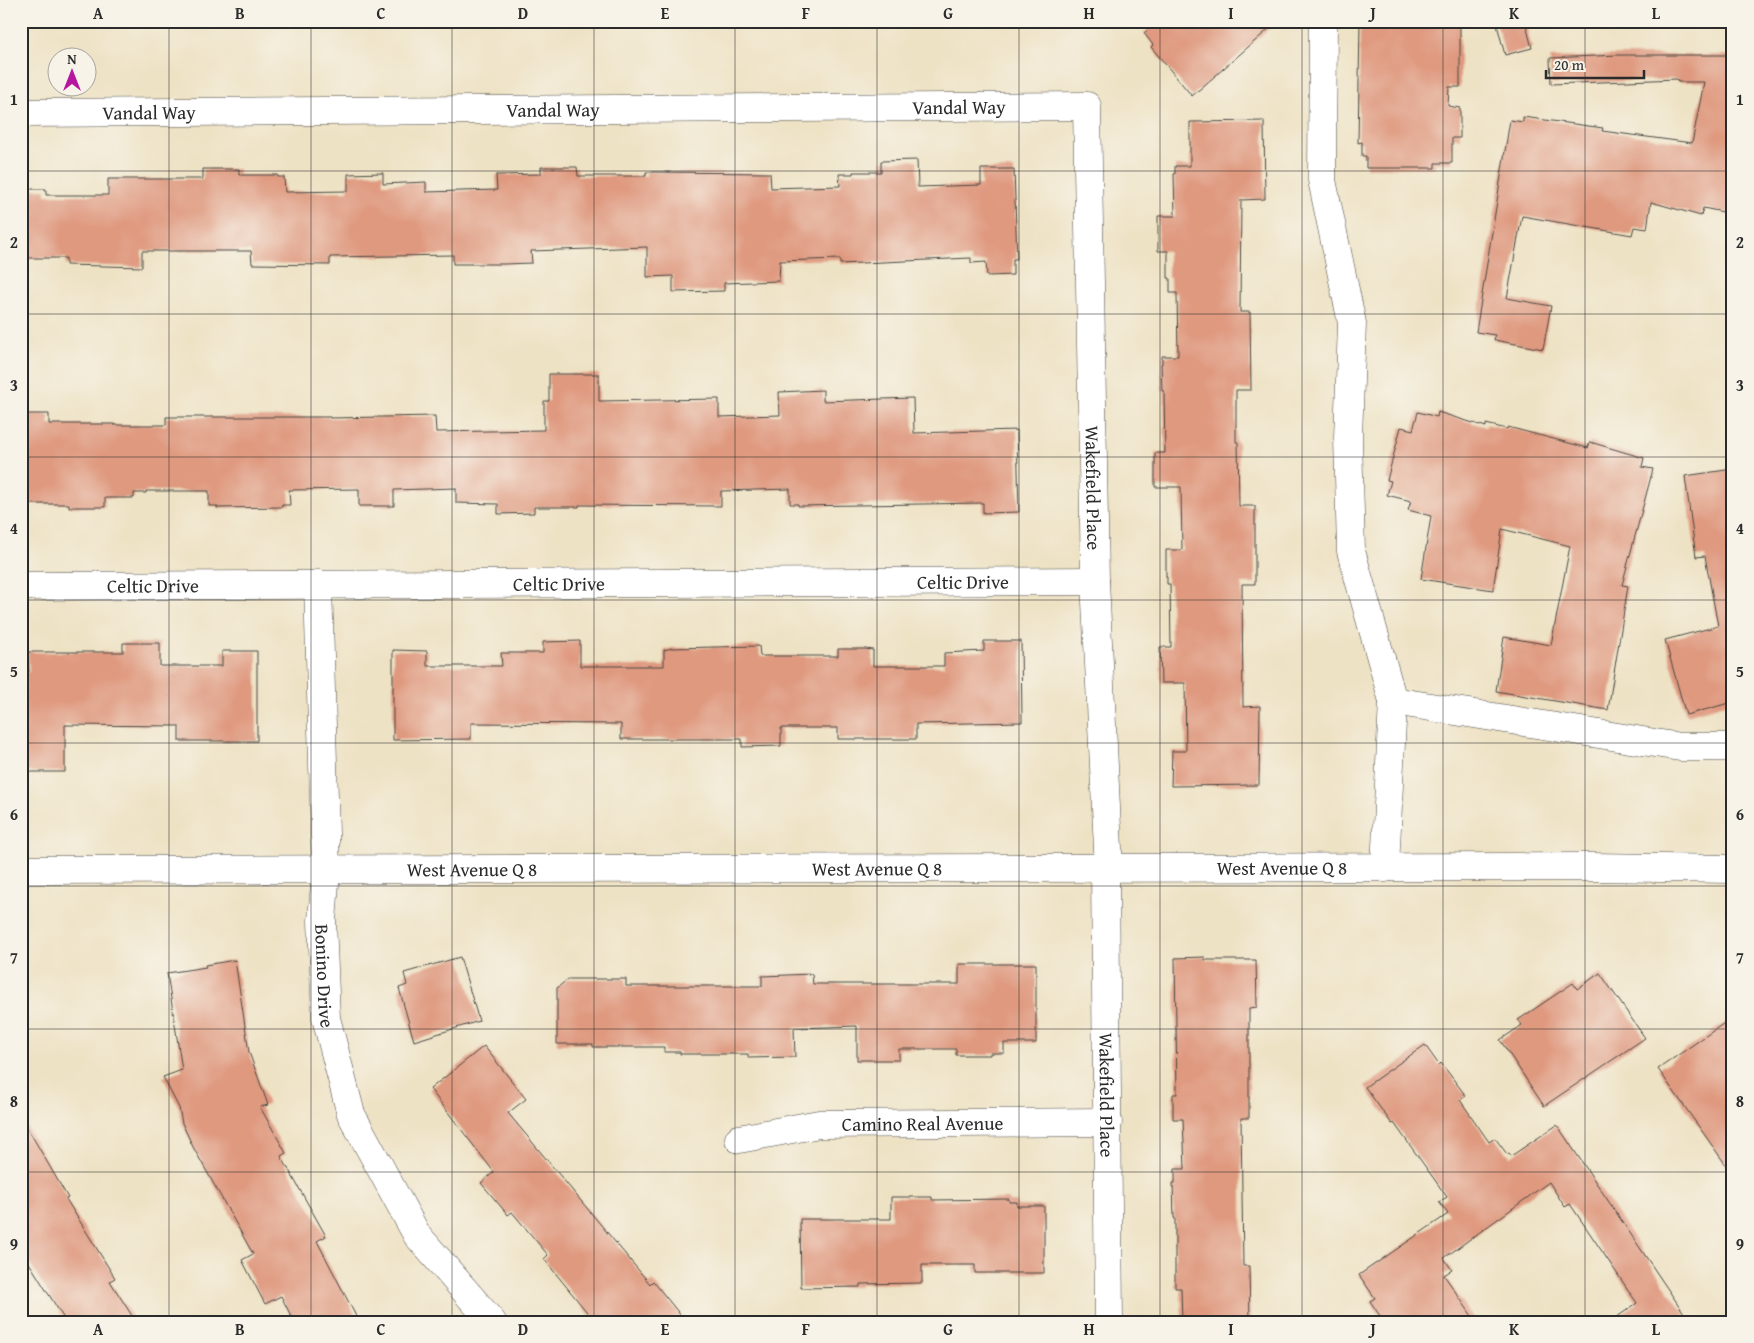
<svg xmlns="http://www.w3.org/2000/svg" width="1754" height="1343" viewBox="0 0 1754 1343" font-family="'Gentium Book Plus',serif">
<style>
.building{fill:#df997f}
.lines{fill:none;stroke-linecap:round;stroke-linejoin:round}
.minor-casing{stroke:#484642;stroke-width:29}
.minor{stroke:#fff;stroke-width:28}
.grid{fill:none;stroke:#2b2b2b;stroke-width:1;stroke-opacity:0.55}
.labels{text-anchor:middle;stroke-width:4;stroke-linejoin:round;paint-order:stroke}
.street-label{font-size:19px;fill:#2b2b2b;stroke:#f7f3e8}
.neatline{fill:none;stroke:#2b2b2b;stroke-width:2}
.grid-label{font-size:16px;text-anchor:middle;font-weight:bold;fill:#2b2b2b}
</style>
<rect width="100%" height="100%" fill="#f7f3e8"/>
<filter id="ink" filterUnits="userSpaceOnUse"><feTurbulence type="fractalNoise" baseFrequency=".02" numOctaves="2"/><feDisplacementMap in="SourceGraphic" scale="10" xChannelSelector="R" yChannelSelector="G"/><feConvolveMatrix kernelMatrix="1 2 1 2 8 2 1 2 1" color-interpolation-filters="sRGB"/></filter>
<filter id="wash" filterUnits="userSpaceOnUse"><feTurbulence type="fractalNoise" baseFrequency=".0096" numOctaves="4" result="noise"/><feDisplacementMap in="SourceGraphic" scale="20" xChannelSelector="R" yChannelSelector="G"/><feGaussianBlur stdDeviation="1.12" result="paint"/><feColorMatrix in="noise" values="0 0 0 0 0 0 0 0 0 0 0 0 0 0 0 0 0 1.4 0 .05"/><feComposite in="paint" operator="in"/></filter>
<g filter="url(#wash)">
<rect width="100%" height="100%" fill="#eee2c4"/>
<g id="blocks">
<path class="building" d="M 1159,21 L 1278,21 L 1192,96 L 1151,47 L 1153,45 L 1144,33 Z
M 1360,21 L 1460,21 L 1460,87 L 1449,87 L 1448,106 L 1460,108 L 1460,138 L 1452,138 L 1452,163 L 1435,163 L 1435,168 L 1366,168 L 1366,156 L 1362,156 L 1362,142 L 1358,143 Z
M 1496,21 L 1525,21 L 1532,48 L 1505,55 Z
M 1618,55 L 1733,55 L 1733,214 L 1703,208 L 1701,216 L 1651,202 L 1647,229 L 1634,227 L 1632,235 L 1522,216 L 1507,298 L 1551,306 L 1543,349 L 1494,340 L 1495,335 L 1476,332 L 1510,120 L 1523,122 L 1523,117 L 1603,128 L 1602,131 L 1692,143 L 1704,82 L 1678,82 L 1677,79 L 1551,84 L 1550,58 Z
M 1264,121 L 1265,199 L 1241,200 L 1240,312 L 1250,312 L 1251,390 L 1236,390 L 1236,442 L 1238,442 L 1239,506 L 1255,506 L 1255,584 L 1242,584 L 1243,707 L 1260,706 L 1259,785 L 1171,786 L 1172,751 L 1186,751 L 1185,683 L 1161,683 L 1160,647 L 1171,647 L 1170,584 L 1167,584 L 1167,577 L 1166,577 L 1166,550 L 1182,550 L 1181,487 L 1155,487 L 1155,453 L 1165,453 L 1164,391 L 1162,391 L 1161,364 L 1162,364 L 1162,356 L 1178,356 L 1177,293 L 1170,293 L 1170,278 L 1168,278 L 1168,251 L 1158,251 L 1158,216 L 1175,216 L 1174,174 L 1175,174 L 1175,166 L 1190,166 L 1190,122 Z
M 917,160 L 918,187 L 981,185 L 981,169 L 1014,169 L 1017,259 L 1013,259 L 1013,275 L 987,276 L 986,262 L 971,263 L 971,258 L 840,264 L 840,259 L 780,261 L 779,281 L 724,283 L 724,291 L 673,292 L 673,276 L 647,277 L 647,247 L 531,251 L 532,263 L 504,264 L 453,264 L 453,255 L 330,257 L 330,265 L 252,264 L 251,251 L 142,251 L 142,267 L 66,265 L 66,258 L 21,258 L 21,189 L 46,189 L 46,195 L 108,195 L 108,179 L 203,179 L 203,169 L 239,169 L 239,175 L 277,175 L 278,177 L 284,177 L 285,192 L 348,191 L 348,174 L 383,173 L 383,184 L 426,182 L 426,192 L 497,190 L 496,175 L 541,174 L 541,167 L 577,167 L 578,176 L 646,176 L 646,172 L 770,173 L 771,188 L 840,186 L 839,174 L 853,174 L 853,172 L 881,172 L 881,161 Z
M 549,374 L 599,374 L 599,401 L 719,399 L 719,417 L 780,415 L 779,392 L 823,390 L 823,401 L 913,398 L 914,433 L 1017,430 L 1019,512 L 983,513 L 983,503 L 798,506 L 798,504 L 790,504 L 790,489 L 721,491 L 721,506 L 579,505 L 579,507 L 534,507 L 534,513 L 498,514 L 498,504 L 456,503 L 456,488 L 394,490 L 394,506 L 359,506 L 359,489 L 289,490 L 290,505 L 282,505 L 282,507 L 217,508 L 217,506 L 209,506 L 209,491 L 146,491 L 146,493 L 134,493 L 134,498 L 105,498 L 105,507 L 69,507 L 69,504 L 23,504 L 21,501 L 21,414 L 49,414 L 49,424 L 114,424 L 114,425 L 166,425 L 166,417 L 330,417 L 330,418 L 435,416 L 436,432 L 544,430 L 544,401 L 549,401 Z
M 1418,412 L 1437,417 L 1438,412 L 1486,427 L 1486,424 L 1507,429 L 1508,427 L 1588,448 L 1590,442 L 1644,458 L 1642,467 L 1653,469 L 1622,585 L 1628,586 L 1608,710 L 1496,691 L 1504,637 L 1551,645 L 1570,546 L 1502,529 L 1493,590 L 1421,579 L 1431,516 L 1408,510 L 1411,501 L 1387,495 L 1391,481 L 1387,480 L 1401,427 L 1413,430 Z
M 1733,469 L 1733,702 L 1686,715 L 1665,640 L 1718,626 L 1705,556 L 1696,557 L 1685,476 Z
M 580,641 L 580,666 L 664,666 L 664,650 L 672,648 L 759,646 L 760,656 L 838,656 L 838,649 L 865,649 L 873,650 L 873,666 L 944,666 L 944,653 L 984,651 L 984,641 L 1021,641 L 1022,722 L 916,724 L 916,739 L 838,739 L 838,728 L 781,728 L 781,746 L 742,747 L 742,739 L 621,739 L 621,724 L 471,723 L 471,739 L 393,740 L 393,650 L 427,651 L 427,666 L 502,666 L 501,653 L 543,653 L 543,642 Z
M 123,643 L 160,643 L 160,666 L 222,666 L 222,651 L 257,651 L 257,741 L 179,741 L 179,726 L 65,725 L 65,772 L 21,772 L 21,672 L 29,672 L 28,652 L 123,652 Z
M 460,957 L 479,1021 L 414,1041 L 399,988 L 407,985 L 404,973 Z
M 1205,957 L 1205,960 L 1256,960 L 1257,1007 L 1249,1008 L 1249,1118 L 1241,1118 L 1243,1266 L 1249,1266 L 1250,1322 L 1182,1322 L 1181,1288 L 1175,1288 L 1175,1218 L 1174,1218 L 1173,1183 L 1175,1183 L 1175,1169 L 1185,1169 L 1183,1119 L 1173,1119 L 1173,1094 L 1177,1094 L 1175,958 Z
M 235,960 L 249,1052 L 268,1105 L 260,1107 L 286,1153 L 281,1156 L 326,1236 L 317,1241 L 359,1322 L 294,1322 L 281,1296 L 265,1304 L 242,1260 L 253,1254 L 193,1147 L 182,1123 L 179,1108 L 163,1077 L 182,1070 L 167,973 L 206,967 L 205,965 Z
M 959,964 L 1036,964 L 1036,1043 L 1004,1043 L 1004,1053 L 990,1053 L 990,1055 L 956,1055 L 956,1049 L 899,1049 L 899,1060 L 857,1060 L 857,1026 L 794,1028 L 795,1057 L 748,1058 L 748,1054 L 680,1054 L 680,1052 L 664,1052 L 664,1047 L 593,1047 L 593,1044 L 557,1044 L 557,988 L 568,979 L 626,979 L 626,986 L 762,986 L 762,976 L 812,974 L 813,984 L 959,984 Z
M 1600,973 L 1645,1038 L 1544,1106 L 1500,1040 L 1522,1025 L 1518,1020 L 1573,983 L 1577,989 Z
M 1733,1017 L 1733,1175 L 1658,1069 Z
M 1425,1045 L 1439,1065 L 1441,1063 L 1466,1096 L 1460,1100 L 1489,1142 L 1495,1138 L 1507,1154 L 1509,1153 L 1511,1156 L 1557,1125 L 1690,1322 L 1610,1322 L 1637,1303 L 1570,1204 L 1565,1207 L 1549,1182 L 1444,1258 L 1452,1270 L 1444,1275 L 1476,1322 L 1384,1322 L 1370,1301 L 1375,1298 L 1359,1275 L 1448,1214 L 1439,1202 L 1447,1197 L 1394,1123 L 1392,1124 L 1365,1087 Z
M 484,1046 L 526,1099 L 508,1113 L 650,1284 L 653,1281 L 686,1322 L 595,1322 L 544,1259 L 548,1255 L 512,1212 L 508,1215 L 481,1183 L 494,1172 L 430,1089 Z
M 21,1117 L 68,1198 L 66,1199 L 115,1278 L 110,1281 L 136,1322 L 66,1322 L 21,1250 Z
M 891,1197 L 932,1197 L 932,1200 L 1009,1199 L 1009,1202 L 1017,1202 L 1017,1206 L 1044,1206 L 1044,1273 L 975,1273 L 975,1265 L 922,1265 L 922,1283 L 860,1284 L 860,1287 L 801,1288 L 800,1219 L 891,1219 Z"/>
</g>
</g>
<g filter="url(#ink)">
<use href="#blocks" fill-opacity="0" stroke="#484642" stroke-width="1"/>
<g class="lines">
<defs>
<g id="minor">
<path d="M 1323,21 L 1322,180 L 1352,323 L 1348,438 L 1351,551 L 1393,701 L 1680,747 L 1733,747"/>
<path id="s1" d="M 21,113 L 1087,106 L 1095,581 L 1109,869"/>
<path id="s2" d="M 318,584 L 326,870 L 322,921 L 326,1018 L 351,1114 L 417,1235 L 492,1322"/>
<path id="s3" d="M 21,586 L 1095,581"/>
<path d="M 1385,868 L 1393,701"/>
<path id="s4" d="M 1105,869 L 1109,1322"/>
<path id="s5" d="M 21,870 L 1591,867 L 1733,869"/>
<path id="s6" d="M 739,1139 L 819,1124 L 1108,1122"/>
</g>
</defs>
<use href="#minor" class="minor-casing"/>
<use href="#minor" class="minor"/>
</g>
</g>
<path class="grid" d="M 169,21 L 169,1322M 311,21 L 311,1322M 452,21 L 452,1322M 594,21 L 594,1322M 735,21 L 735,1322M 877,21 L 877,1322M 1019,21 L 1019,1322M 1160,21 L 1160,1322M 1302,21 L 1302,1322M 1443,21 L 1443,1322M 1585,21 L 1585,1322M 21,171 L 1733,171M 21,314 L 1733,314M 21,457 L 1733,457M 21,600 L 1733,600M 21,743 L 1733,743M 21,886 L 1733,886M 21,1029 L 1733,1029M 21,1172 L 1733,1172"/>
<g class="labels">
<g class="street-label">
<text dy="7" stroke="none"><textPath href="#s1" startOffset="938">Vandal Way</textPath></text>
<text dy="7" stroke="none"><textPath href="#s1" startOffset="532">Vandal Way</textPath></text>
<text dy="7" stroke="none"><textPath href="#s1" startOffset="128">Vandal Way</textPath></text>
<text dy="7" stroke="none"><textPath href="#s1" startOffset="1448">Wakefield Place</textPath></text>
<text dy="7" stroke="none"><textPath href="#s3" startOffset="942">Celtic Drive</textPath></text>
<text dy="7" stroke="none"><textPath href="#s3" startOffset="538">Celtic Drive</textPath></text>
<text dy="7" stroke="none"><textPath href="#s3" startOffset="132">Celtic Drive</textPath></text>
<text dy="7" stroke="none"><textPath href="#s5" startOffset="856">West Avenue Q 8</textPath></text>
<text dy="7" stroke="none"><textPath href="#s5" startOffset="1261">West Avenue Q 8</textPath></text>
<text dy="7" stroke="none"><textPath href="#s5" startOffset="451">West Avenue Q 8</textPath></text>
<text dy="7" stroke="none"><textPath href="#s2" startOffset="392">Bonino Drive</textPath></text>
<text dy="7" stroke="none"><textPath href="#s4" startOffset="226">Wakefield Place</textPath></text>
<text dy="7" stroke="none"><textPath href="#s6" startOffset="185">Camino Real Avenue</textPath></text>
</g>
</g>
<rect width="1754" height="1343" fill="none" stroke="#f7f3e8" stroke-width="55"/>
<g transform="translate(72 72)"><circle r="24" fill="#f7f3e8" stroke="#a5a39c"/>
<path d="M0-4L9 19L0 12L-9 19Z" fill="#b5179e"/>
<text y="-8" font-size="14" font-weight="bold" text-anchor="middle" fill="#2b2b2b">N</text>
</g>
<path d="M1546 70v8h98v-8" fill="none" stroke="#2b2b2b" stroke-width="2.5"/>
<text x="1554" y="70" font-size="15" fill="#2b2b2b" stroke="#f7f3e8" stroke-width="4" paint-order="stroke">20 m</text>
<rect x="28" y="28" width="1698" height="1288" class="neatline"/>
<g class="grid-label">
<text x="98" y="19">A</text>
<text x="240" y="19">B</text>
<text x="381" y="19">C</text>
<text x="523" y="19">D</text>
<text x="665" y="19">E</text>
<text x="806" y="19">F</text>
<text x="948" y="19">G</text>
<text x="1089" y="19">H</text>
<text x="1231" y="19">I</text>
<text x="1373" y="19">J</text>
<text x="1514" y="19">K</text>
<text x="1656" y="19">L</text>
<text x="14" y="105">1</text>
<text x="1740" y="105">1</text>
<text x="14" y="248">2</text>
<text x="1740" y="248">2</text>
<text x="14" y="391">3</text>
<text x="1740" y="391">3</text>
<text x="14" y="534">4</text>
<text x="1740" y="534">4</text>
<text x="14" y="677">5</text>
<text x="1740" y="677">5</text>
<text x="14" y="820">6</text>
<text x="1740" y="820">6</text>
<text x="14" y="963">7</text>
<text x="1740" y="963">7</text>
<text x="14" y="1107">8</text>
<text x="1740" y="1107">8</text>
<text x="14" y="1250">9</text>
<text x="1740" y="1250">9</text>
<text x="98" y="1335">A</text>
<text x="240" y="1335">B</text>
<text x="381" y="1335">C</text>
<text x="523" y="1335">D</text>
<text x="665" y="1335">E</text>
<text x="806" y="1335">F</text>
<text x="948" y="1335">G</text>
<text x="1089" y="1335">H</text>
<text x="1231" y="1335">I</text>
<text x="1373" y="1335">J</text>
<text x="1514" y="1335">K</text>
<text x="1656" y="1335">L</text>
</g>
</svg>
